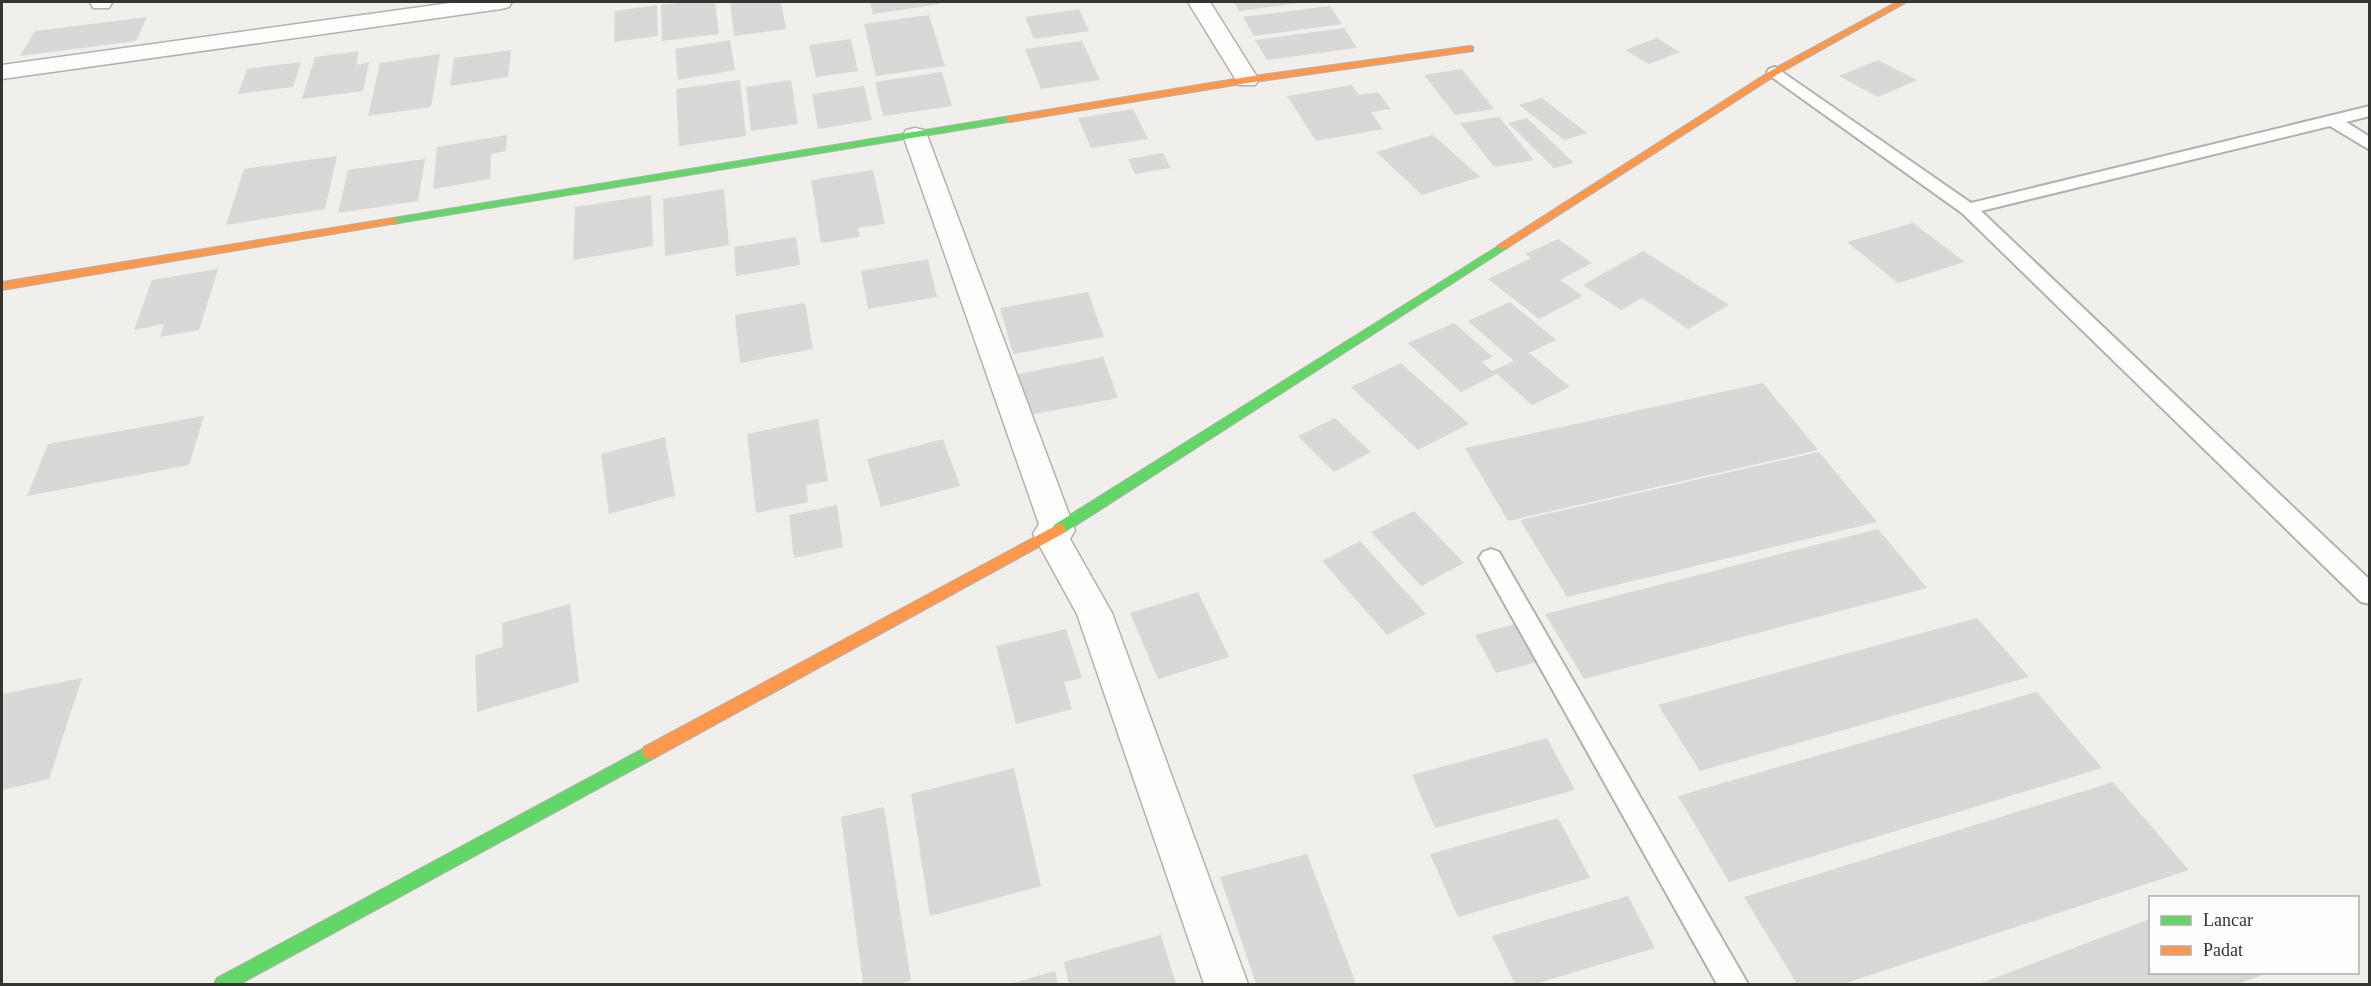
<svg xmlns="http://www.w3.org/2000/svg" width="2371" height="986" viewBox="0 0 2371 986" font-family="Georgia,serif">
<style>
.building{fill:#d9d8d6}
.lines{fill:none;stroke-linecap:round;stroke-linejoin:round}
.lane-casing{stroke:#b3b1ae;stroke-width:4}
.street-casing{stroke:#b3b1ae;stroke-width:3}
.fast-casing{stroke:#b3b1ae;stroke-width:2}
.slow-casing{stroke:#b3b1ae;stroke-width:2}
.lane{fill:#fdfdfc;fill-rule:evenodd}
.street{fill:#fdfdfc;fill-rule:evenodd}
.fast{fill:#63d668;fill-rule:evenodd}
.slow{fill:#ff974d;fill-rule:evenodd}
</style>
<rect width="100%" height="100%" fill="#f1efec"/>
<path class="building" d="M 684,2 L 715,2 L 719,34 L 662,41 L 661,5 Z
M 730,2 L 781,2 L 786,29 L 734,36 Z
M 870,2 L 939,2 L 940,4 L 873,14 Z
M 1234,2 L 1298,2 L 1298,3 L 1239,11 Z
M 657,5 L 658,36 L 614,42 L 615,11 Z
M 1330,6 L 1342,24 L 1254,36 L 1243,17 Z
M 1079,9 L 1089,31 L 1034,39 L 1025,17 Z
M 929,15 L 945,66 L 876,76 L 864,24 Z
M 147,17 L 136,41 L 20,56 L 35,31 Z
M 1344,28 L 1357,48 L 1267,60 L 1255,40 Z
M 1657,38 L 1680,52 L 1649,64 L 1625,50 Z
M 851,39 L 858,71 L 816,77 L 809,45 Z
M 730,40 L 735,70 L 678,80 L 675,49 Z
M 1082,41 L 1100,80 L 1041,89 L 1025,49 Z
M 511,50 L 508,77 L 450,86 L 454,58 Z
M 359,51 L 356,65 L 369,62 L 363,91 L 302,99 L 315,57 Z
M 440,54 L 431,107 L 368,116 L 380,63 Z
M 1878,60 L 1917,80 L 1878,97 L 1839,76 Z
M 301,62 L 293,87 L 238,94 L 247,69 Z
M 1462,69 L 1494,109 L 1455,115 L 1424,75 Z
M 942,72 L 952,106 L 883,116 L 875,82 Z
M 740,80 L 746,136 L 679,146 L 676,89 Z
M 791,80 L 798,124 L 751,131 L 746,87 Z
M 1352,85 L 1359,95 L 1378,92 L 1391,109 L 1371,112 L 1383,129 L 1316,141 L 1287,96 Z
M 864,86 L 872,120 L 818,129 L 812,94 Z
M 1542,98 L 1587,133 L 1564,140 L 1519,105 Z
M 1133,109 L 1148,139 L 1091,148 L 1078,118 Z
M 1499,117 L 1534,160 L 1494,167 L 1460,123 Z
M 1527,118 L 1574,163 L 1554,168 L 1508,123 Z
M 507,135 L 506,151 L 491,154 L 490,179 L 433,189 L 437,147 Z
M 1433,135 L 1480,177 L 1422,195 L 1376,152 Z
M 1163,153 L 1171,168 L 1135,174 L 1128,159 Z
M 337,156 L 325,209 L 226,225 L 244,169 Z
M 425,159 L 418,201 L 338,213 L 348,170 Z
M 873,170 L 885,224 L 858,228 L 860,237 L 821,243 L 811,180 Z
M 724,189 L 729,245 L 665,256 L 663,199 Z
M 651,195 L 653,246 L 573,260 L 575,207 Z
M 1913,223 L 1965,262 L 1898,283 L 1847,242 Z
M 796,237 L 800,265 L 736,276 L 734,247 Z
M 1558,239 L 1592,263 L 1560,280 L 1583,296 L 1539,319 L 1488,279 L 1531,258 L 1525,254 Z
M 1643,251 L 1682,275 L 1729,305 L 1688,329 L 1642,298 L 1621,310 L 1583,285 Z
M 928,259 L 937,297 L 868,309 L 861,271 Z
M 218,269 L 199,330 L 160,337 L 164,324 L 134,330 L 152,280 Z
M 1088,292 L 1104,337 L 1013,354 L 1000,308 Z
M 1510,302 L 1556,340 L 1529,353 L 1570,387 L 1532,405 L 1497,374 L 1461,392 L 1408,343 L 1454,323 L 1493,357 L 1482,362 L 1492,371 L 1514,361 L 1468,321 Z
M 805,303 L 813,349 L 740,363 L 735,315 Z
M 1103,357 L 1118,398 L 1030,415 L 1018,374 Z
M 1401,363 L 1469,424 L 1418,450 L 1351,387 Z
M 1763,383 L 1818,450 L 1508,521 L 1465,448 Z
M 204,416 L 189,465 L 27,496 L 48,444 Z
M 1335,418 L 1371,452 L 1334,472 L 1298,436 Z
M 818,419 L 828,481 L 806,485 L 808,502 L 756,513 L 747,434 Z
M 665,437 L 675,496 L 609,514 L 601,454 Z
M 943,439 L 960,486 L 881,507 L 867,459 Z
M 1819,452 L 1877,522 L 1567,597 L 1520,520 Z
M 837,505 L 843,547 L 794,558 L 789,515 Z
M 1414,511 L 1464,563 L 1421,586 L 1371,532 Z
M 1878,529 L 1927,588 L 1584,679 L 1545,614 Z
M 1360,541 L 1426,614 L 1387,635 L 1322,561 Z
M 1198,592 L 1229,657 L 1158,679 L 1130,613 Z
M 570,604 L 579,682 L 477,712 L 475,655 L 503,647 L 502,623 Z
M 1977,618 L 2029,677 L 1700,771 L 1658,705 Z
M 1515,624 L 1537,662 L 1496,673 L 1475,635 Z
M 1066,629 L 1082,678 L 1064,682 L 1072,709 L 1016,724 L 996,646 Z
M 82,678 L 49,779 L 2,790 L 2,694 Z
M 2037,692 L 2102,768 L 1729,882 L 1678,796 Z
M 1547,738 L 1575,790 L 1435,828 L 1412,775 Z
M 1014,768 L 1041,886 L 930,916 L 911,794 Z
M 2113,782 L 2189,870 L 1843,984 L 1797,984 L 1744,897 Z
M 884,807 L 911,981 L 898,984 L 863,984 L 841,817 Z
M 1558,818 L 1590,878 L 1458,917 L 1430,854 Z
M 1307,854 L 1356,984 L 1256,984 L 1220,877 Z
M 1628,896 L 1655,948 L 1535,984 L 1515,984 L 1492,936 Z
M 2150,919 L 2150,972 L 2268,973 L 2238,984 L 1979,984 Z
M 1161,935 L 1176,984 L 1069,984 L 1064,962 Z
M 1055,971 L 1058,984 L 1010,984 Z"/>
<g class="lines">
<defs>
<path id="lane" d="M 1775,67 L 1971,203 L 2370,106 L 2370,116 L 2346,122 L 2370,137 L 2370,150 L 2330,126 L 1981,211 L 2370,580 L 2370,604 L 2361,602 L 1962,213 L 1769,75 L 1767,72 L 1769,69 Z
M 1491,549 L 1499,552 L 1748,984 L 1717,984 L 1479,558 L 1483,552 Z"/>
<path id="street" d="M 90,2 L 112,2 L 112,3 L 109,8 L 93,8 Z
M 457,2 L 512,2 L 509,7 L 501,9 L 2,79 L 2,65 Z
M 1188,2 L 1210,2 L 1259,80 L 1255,85 L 1239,85 Z
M 915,128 L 924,130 L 927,135 L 1075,530 L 1070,539 L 1112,613 L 1248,984 L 1204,984 L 1077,614 L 1033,534 L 1039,524 L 903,135 L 906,130 Z"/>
<path id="fast" d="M 1010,116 L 1015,119 L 1014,121 L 393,224 L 388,221 L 393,218 Z
M 1503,243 L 1509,246 L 1507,248 L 1064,533 L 1054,533 L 1052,529 L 1054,525 Z
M 650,745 L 656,747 L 658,752 L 656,757 L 240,984 L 214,984 L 217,978 Z"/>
<path id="slow" d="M 1897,2 L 1907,2 L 1778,74 L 1507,248 L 1499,248 L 1497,246 L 1772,70 Z
M 1470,46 L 1473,47 L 1473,51 L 1247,83 L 1010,122 L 1005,119 L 1010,116 L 1247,77 Z
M 393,218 L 398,221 L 397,223 L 2,290 L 2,282 Z
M 1059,524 L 1064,525 L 1066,529 L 1064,533 L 656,757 L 650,759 L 644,757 L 642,752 L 644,747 Z"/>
</defs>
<use href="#lane" class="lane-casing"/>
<use href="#street" class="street-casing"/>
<use href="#fast" class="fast-casing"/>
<use href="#slow" class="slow-casing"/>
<use href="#lane" class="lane"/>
<use href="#street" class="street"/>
<use href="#fast" class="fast"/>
<use href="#slow" class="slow"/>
</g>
<rect width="2371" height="986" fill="none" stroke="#353431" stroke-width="6"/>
<rect x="2149" y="896" width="210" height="78" fill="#fffefc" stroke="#aeadab" stroke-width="1.5"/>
<rect x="2161" y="916" width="30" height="9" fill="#63d668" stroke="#aeadab" stroke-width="1.5"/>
<text x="2203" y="926" font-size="18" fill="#353431">Lancar</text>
<rect x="2161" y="946" width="30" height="9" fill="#ff974d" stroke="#aeadab" stroke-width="1.5"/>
<text x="2203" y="956" font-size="18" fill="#353431">Padat</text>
</svg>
